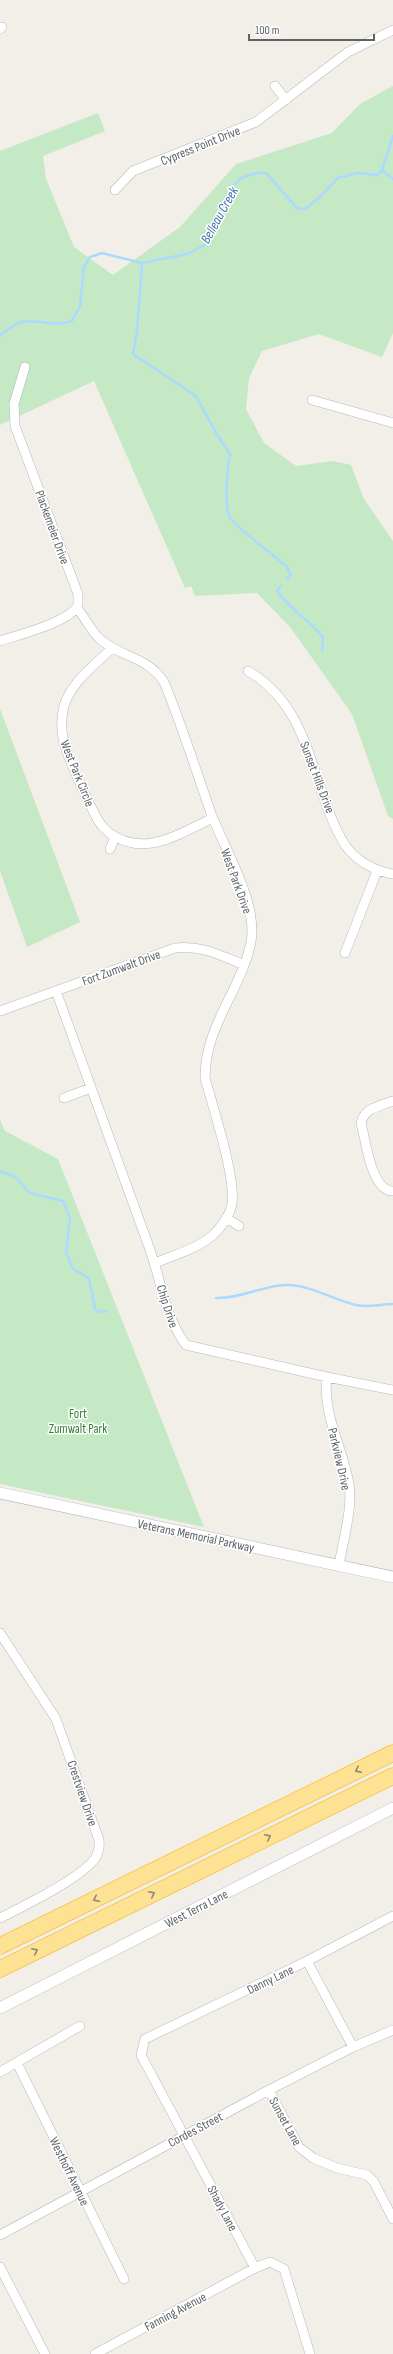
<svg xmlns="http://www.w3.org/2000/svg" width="393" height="2354" viewBox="0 0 393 2354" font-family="'Sofia Sans Condensed',sans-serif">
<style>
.green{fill:#c5e8c5}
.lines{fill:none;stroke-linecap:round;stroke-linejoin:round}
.stream{stroke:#aadaff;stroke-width:2.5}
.minor-casing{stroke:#b5b8bc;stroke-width:10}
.tertiary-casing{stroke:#b5b8bc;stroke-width:12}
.motorway-casing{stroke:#f9ab00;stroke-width:17}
.minor{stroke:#fff;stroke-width:9}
.tertiary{stroke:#fff;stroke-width:11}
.motorway{stroke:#fde293;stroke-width:16}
.oneway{stroke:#8e8975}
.labels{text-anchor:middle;stroke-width:3;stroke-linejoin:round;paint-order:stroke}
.street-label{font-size:13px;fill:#5f6368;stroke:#fff}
.park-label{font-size:13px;fill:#348238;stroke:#fff}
.water-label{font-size:14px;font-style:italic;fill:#4174aa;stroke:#fff}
</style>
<rect width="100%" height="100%" fill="#f1efe8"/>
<path class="green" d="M 393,86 L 393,333 L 382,357 L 319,334 L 262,351 L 249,378 L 246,409 L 264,443 L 296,466 L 333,461 L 351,465 L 364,499 L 393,541 L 393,819 L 388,816 L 352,714 L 290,627 L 257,593 L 195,596 L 191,586 L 185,588 L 94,381 L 0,425 L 0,151 L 98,113 L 105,131 L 43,156 L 46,179 L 74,247 L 113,275 L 180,227 L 236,164 L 332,133 L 360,104 Z
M 0,709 L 80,922 L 27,947 L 0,871 Z
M 0,1120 L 5,1131 L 58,1159 L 204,1527 L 0,1484 Z"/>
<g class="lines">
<path class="stream" d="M 382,170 L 393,179
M 142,263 L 137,332 L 133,354 L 196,396 L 216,433 L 230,454 C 227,467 224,506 230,518 C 234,525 278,559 287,567 L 291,575 L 287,579
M 0,336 C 30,307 42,331 72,321 L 80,306 L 84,267 L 90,257 L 102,253 L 142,263 L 187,254 L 205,245 L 230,190 L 241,178 L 257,173 L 266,173 L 297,208 L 305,209 L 321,196 L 338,178 L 357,173 L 377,175 L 382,170 L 393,136
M 281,586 L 277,591 C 290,609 309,620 323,637 L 322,651
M 0,1171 L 15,1177 L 30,1193 L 63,1201 L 70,1218 L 66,1253 L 73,1269 L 89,1278 L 95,1309 L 99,1312 L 106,1311
M 216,1298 C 240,1299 261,1286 285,1285 C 309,1284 333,1300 356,1305 C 367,1308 382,1304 393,1304"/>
<defs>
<path id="minor" d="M 0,29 L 2,27
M 275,86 L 286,100
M 115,190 L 133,171 L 256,122 L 348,52 L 393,30
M 312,400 L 393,423
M 76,608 C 86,617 90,631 101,640 C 121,657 148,657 164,682 C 182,725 196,771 212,816 C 226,851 258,904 251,942 C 241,991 205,1025 205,1078 C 213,1107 236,1178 232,1204 C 230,1215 221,1228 213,1235 C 197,1249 174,1255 155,1263
M 0,641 C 18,635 70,622 78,605 L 78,594 L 15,426 L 14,404 L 25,367
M 112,648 C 94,666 72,681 64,706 C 61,718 61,731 64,743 C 68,757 93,815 102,826 C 110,835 121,841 133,843 C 160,848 189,829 213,818
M 248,671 C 314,709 310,788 345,845 C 356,861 375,871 393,874
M 110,849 L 115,837
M 345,953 L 377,871
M 56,991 C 87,1076 118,1161 149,1247 C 161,1280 165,1317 186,1345 L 327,1377 L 393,1390
M 0,1011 L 175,948 C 201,945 220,955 244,965
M 64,1098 L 91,1088
M 393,1101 C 380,1106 364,1108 361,1123 C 366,1141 371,1191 393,1191
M 226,1218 L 239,1226
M 327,1377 C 322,1415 343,1447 349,1484 C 353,1507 343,1541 339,1565
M 0,1633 L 56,1719 L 99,1840 C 100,1847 99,1851 96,1857 C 84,1877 22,1907 0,1918
M 307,1961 L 353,2047
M 17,2063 L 124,2279
M 0,2072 L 80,2026
M 269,2090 L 299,2147 L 313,2158 L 337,2168 L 367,2175 L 374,2182 L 393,2219
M 0,2235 L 269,2090 L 353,2047 L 393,2030
M 0,2267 L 45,2354
M 95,2354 L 255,2268
M 310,2354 L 284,2269 L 270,2262 L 255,2268 L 141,2055 L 145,2039 L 307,1961 L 393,1916"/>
<path id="tertiary" d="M 0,1493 L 393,1577
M 0,2008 L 393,1808"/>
<path id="motorway" d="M 0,1946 L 393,1753
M 0,1969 L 393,1776"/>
</defs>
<use href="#minor" class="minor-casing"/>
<use href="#tertiary" class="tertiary-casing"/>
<use href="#motorway" class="motorway-casing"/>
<use href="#minor" class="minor"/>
<use href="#tertiary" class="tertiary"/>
<use href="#motorway" class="motorway"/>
</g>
<defs><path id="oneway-chevron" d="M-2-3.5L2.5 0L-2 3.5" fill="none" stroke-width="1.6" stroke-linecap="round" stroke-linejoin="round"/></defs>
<g class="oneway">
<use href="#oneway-chevron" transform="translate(358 1770) rotate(154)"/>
<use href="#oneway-chevron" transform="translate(268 1837) rotate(-26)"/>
<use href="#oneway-chevron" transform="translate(152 1894) rotate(-26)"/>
<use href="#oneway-chevron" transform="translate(96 1899) rotate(154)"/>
<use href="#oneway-chevron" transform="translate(35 1951) rotate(-26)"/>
</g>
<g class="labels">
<g class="street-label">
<text transform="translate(200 145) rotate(-22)" y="5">Cypress Point Drive</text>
<text transform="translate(53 527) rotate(70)" y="5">Plackemeier Drive</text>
<text transform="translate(78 773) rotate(68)" y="5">West Park Circle</text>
<text transform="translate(318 777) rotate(69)" y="5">Sunset Hills Drive</text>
<text transform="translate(237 881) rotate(70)" y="5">West Park Drive</text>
<text transform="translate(121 967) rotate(-20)" y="5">Fort Zumwalt Drive</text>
<text transform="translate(168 1306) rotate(72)" y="5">Chip Drive</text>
<text transform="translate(340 1459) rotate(77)" y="5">Parkview Drive</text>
<text transform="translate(196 1535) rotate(12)" y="5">Veterans Memorial Parkway</text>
<text transform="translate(83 1793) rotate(71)" y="5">Crestview Drive</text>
<text transform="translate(196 1908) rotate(-27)" y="5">West Terra Lane</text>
<text transform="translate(270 1979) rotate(-26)" y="5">Danny Lane</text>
<text transform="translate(286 2121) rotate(61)" y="5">Sunset Lane</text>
<text transform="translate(195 2129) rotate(-28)" y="5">Cordes Street</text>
<text transform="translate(70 2171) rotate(64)" y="5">Westhoff Avenue</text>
<text transform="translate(223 2208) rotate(62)" y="5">Shady Lane</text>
<text transform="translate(175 2311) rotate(-28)" y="5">Fanning Avenue</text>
</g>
<g class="park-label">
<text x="78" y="1418">Fort<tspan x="78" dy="15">Zumwalt Park</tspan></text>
</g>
<g class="water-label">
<text transform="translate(219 215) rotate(-61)" y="5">Belleau Creek</text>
</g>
</g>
<path d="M249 34v6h125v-6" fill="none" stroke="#5f6368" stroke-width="2"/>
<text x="255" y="34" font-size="12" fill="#5f6368" stroke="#ffffff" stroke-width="3" paint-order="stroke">100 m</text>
</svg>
